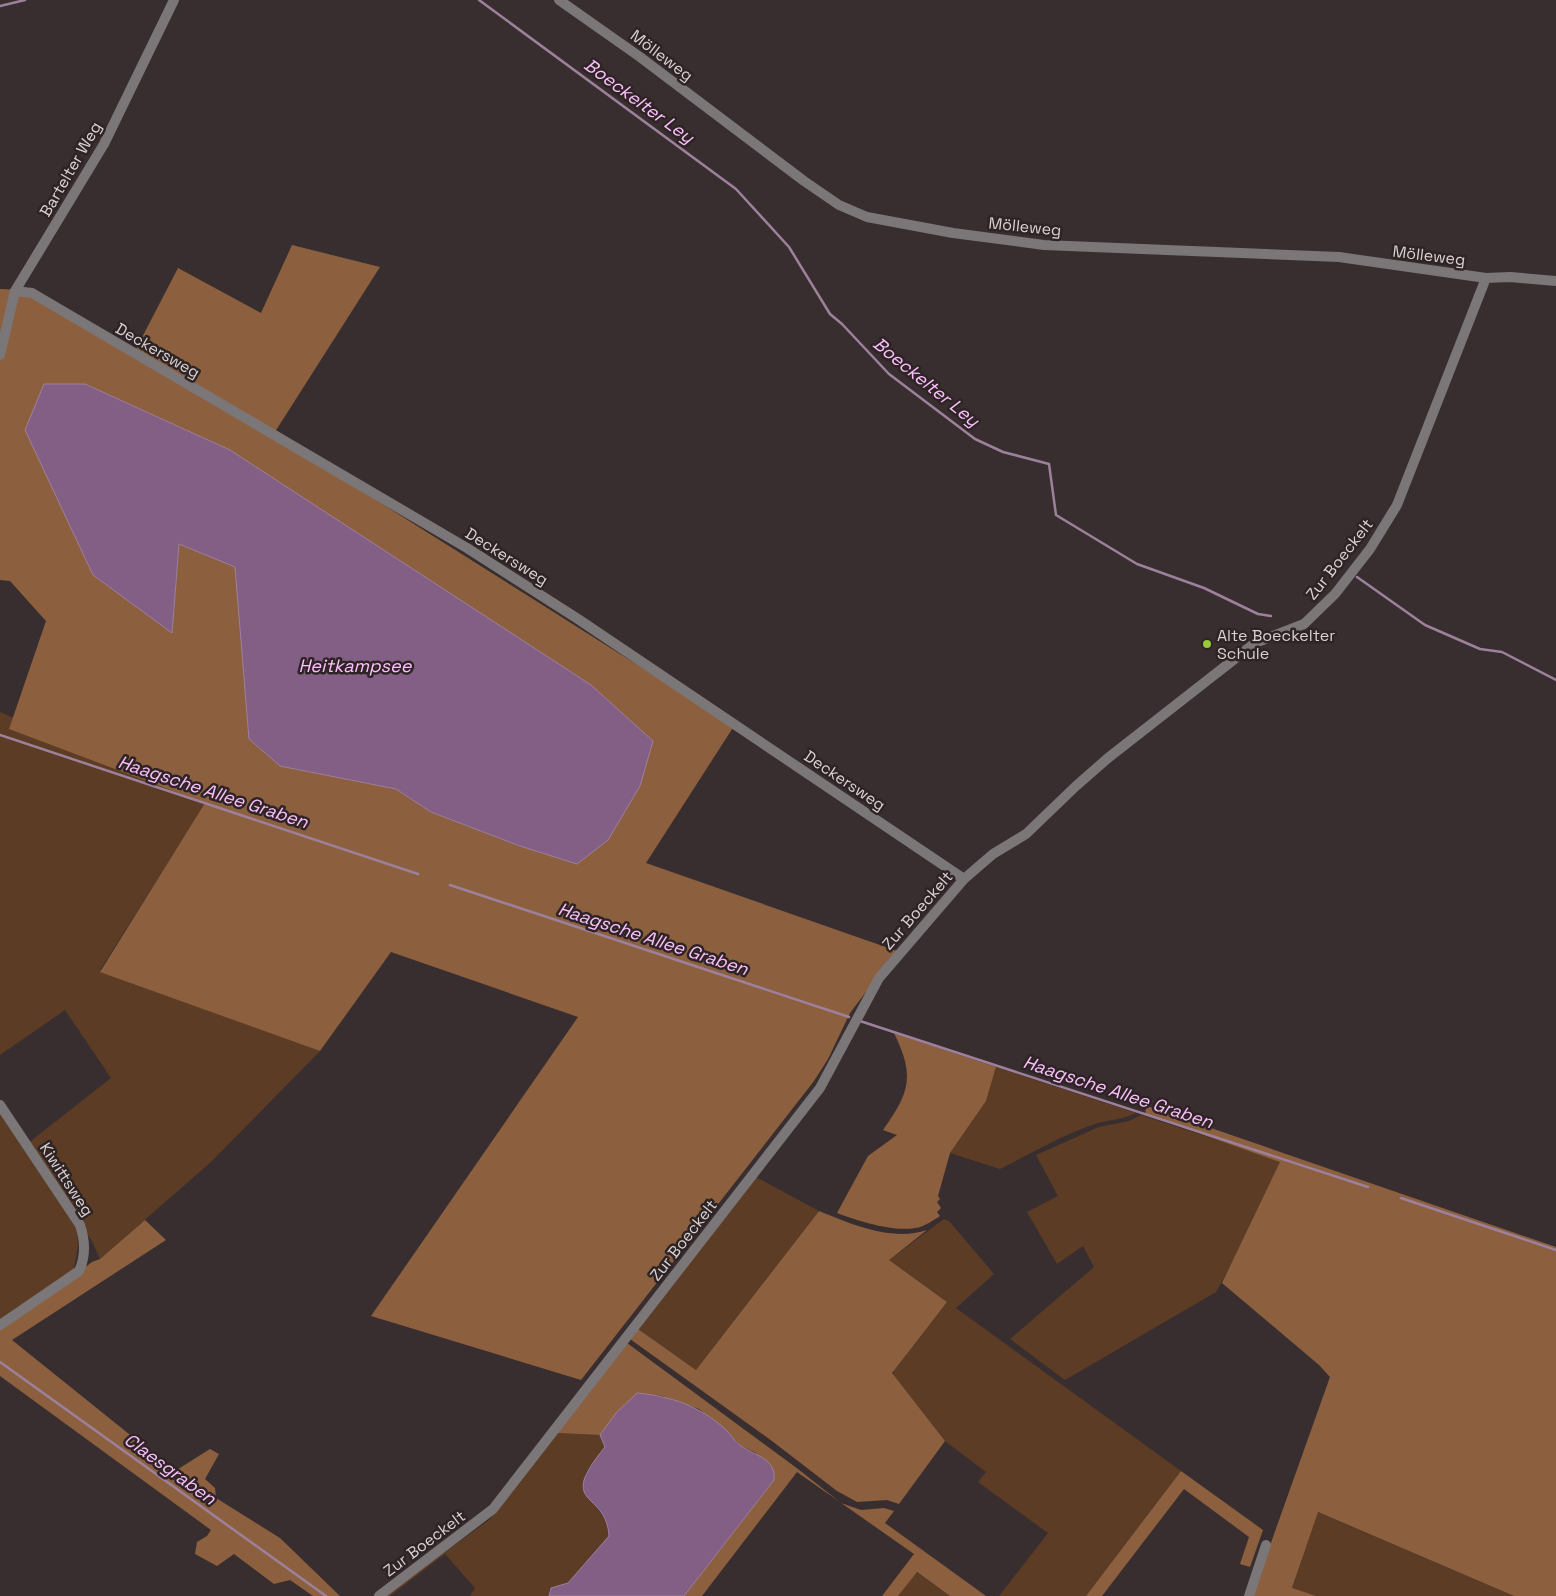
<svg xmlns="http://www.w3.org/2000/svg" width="1556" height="1596" viewBox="0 0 1556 1596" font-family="'Space Grotesk',sans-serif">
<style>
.green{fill:#5c3c24}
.forest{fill:#8c603f;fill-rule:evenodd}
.water{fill:#835e85;stroke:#9d819c}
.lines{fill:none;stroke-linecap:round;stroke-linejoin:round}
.stream{stroke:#9d819c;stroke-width:2.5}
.street{stroke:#7b7678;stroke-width:10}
.poi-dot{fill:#98cb37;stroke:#2f2425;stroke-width:2}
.labels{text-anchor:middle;stroke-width:5;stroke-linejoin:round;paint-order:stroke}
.street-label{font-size:16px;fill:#d9d2d2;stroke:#2f2425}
.poi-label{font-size:16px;fill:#d9d2d2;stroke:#2f2425;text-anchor:start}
.water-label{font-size:18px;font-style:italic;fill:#fbc0fd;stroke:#2f2425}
</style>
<rect width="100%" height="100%" fill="#392e2f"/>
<path class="green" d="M 0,712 L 206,803 L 100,970 L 320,1051 L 211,1162 L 100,1259 L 92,1241 L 27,1144 L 111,1078 L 65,1010 L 0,1055 Z
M 996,1067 L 1136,1113 C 1124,1119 1111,1120 1098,1123 C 1064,1134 1032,1153 1000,1169 L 950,1153 L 986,1101 Z
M 0,1107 L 77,1228 L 78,1245 L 73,1274 L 0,1322 Z
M 1141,1115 L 1288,1163 L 1216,1292 L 1065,1380 L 1010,1339 L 1094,1267 L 1083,1246 L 1057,1264 L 1027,1212 L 1058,1196 L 1036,1155 L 1099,1127 L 1129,1121 Z
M 756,1177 L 819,1211 L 696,1370 L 638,1329 Z
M 944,1219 L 950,1222 L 994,1274 L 956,1308 L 1181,1471 L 1086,1596 L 999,1596 L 1048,1533 L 978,1482 L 986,1472 L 945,1441 L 893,1377 L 894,1368 L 947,1302 L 889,1260 Z
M 558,1433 L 600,1435 L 605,1447 L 586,1472 L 583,1488 L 606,1521 L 609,1536 L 568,1583 L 549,1590 L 549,1596 L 470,1596 L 475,1588 L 445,1554 L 390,1596 L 384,1596 L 489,1520 L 492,1517 L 490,1515 Z
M 1317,1512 L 1514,1596 L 1316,1596 L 1292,1589 Z
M 916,1572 L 950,1596 L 898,1596 Z"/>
<path class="forest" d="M 292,245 L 380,267 L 273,435 L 734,726 L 646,863 L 897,951 L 850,1013 L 828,1059 L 814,1081 L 581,1380 L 371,1316 L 578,1017 L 391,952 L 320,1051 L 100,972 L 205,803 L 9,729 L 46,621 L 10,581 L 0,580 L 0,289 L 25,290 L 136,349 L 178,268 L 261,313 ZM 85,384 L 230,450 L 390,556 L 520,846 L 431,812 L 396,789 L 280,766 L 249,739 L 236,567 L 179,544 L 172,632 Z
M 894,1033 L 996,1067 L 986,1101 L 950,1153 L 938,1196 L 940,1199 L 937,1202 L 941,1208 L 937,1212 L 940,1216 C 932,1221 924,1227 915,1228 C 893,1232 858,1221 837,1213 L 868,1156 L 897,1135 L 883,1130 C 910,1092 915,1076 894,1033 Z
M 1150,1107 L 1556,1247 L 1556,1596 L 1514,1596 L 1318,1512 L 1292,1588 L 1316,1596 L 1252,1596 L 1330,1377 L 1319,1365 L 1222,1283 L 1280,1162 L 1145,1114 L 1146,1108 Z
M 819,1211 C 851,1224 892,1242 927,1230 L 889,1260 L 947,1302 L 892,1373 L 945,1441 L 899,1504 L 887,1500 L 857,1502 L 837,1491 L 772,1441 L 630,1339 L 638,1329 L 696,1370 Z
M 145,1220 L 166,1240 L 12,1340 L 175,1471 L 210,1449 L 219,1454 L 205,1479 L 215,1488 L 216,1498 L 280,1538 L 340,1596 L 313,1596 L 290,1580 L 274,1584 L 234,1554 L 217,1566 L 195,1554 L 197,1542 L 207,1536 L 211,1530 L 0,1376 L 0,1327 L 49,1295 L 92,1262 L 100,1259 Z
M 627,1343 L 798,1469 L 841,1503 L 861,1510 L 884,1508 L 894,1511 L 885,1523 L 986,1596 L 950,1596 L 917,1572 L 898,1596 L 882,1596 L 914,1554 L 797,1472 L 702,1596 L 684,1596 L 774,1480 L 756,1453 L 741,1446 L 726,1430 L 699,1409 L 662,1396 L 637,1393 L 600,1435 L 557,1433 Z
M 1181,1471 L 1263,1530 L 1250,1567 L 1240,1564 L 1249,1537 L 1184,1489 L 1102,1596 L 1086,1596 Z"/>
<path class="water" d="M 44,384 L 85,384 L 230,450 L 591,685 L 653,741 L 640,786 L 608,840 L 577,864 L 520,846 L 431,812 L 396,789 L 280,766 L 249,739 L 235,567 L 179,544 L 172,633 L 93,575 L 25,430 Z
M 637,1393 C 670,1396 700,1406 725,1429 C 731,1434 735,1442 741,1446 C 754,1455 777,1459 774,1480 L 684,1596 L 549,1596 L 551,1588 L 568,1583 L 609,1536 C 606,1489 555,1508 605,1447 L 600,1435 L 616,1413 Z"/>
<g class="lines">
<path class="stream" d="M 479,0 L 736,189 L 789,247 L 830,314 L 842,324 L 889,374 L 975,439 L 1003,452 L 1049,464 L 1056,515 L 1137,564 L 1204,588 L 1258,614 L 1271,616
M 0,6 L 25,0
M 1357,577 L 1425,625 L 1480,649 L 1502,652 L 1556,680
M 0,735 L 418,874
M 450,885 L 849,1017
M 860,1021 L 1368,1187
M 1401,1198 L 1556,1250
M 0,1362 L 326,1596"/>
<path class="street" d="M 559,0 L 640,57 L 804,181 L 839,205 L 867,217 L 953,233 L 1044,245 L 1339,257 L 1486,278 L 1510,277 L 1556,281
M 15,291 L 32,293 L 467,548 L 578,619 L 964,879
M 0,355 L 15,291 L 104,144 L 174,0
M 0,1105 L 80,1225 C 85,1240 86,1256 79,1271 L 0,1325
M 379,1596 L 493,1509 L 820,1088 L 879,978 L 964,879 L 993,854 L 1026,834 L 1076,786 L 1108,758 L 1255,643 L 1304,624 L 1335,594 L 1370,549 L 1397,505 L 1486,278
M 1249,1596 L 1266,1545"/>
</g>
<circle class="poi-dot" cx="1207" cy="644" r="5"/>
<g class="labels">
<g class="street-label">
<text transform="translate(662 55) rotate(37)" y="6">Mölleweg</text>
<text transform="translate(70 169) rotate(-60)" y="6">Bartelter Weg</text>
<text transform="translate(1025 226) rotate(6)" y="6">Mölleweg</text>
<text transform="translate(1429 255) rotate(7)" y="6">Mölleweg</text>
<text transform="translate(158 350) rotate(30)" y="6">Deckersweg</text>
<text transform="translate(507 556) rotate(32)" y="6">Deckersweg</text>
<text transform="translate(1339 559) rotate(-52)" y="6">Zur Boeckelt</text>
<text transform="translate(845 780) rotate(34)" y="6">Deckersweg</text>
<text transform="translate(917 910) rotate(-49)" y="6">Zur Boeckelt</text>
<text transform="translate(67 1179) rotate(57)" y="6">Kiwittsweg</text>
<text transform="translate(683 1240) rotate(-52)" y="6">Zur Boeckelt</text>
<text transform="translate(424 1543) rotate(-37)" y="6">Zur Boeckelt</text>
</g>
<g class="poi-label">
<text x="1217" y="641">Alte Boeckelter<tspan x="1217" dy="18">Schule</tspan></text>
</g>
<g class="water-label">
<text transform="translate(639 101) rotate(36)" y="6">Boeckelter Ley</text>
<text transform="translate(926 382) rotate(39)" y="6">Boeckelter Ley</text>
<text x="355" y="672">Heitkampsee</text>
<text transform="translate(213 792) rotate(18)" y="6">Haagsche Allee Graben</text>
<text transform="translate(653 939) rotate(18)" y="6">Haagsche Allee Graben</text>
<text transform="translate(1118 1092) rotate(18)" y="6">Haagsche Allee Graben</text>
<text transform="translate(170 1469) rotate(36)" y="6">Claesgraben</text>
</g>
</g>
</svg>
